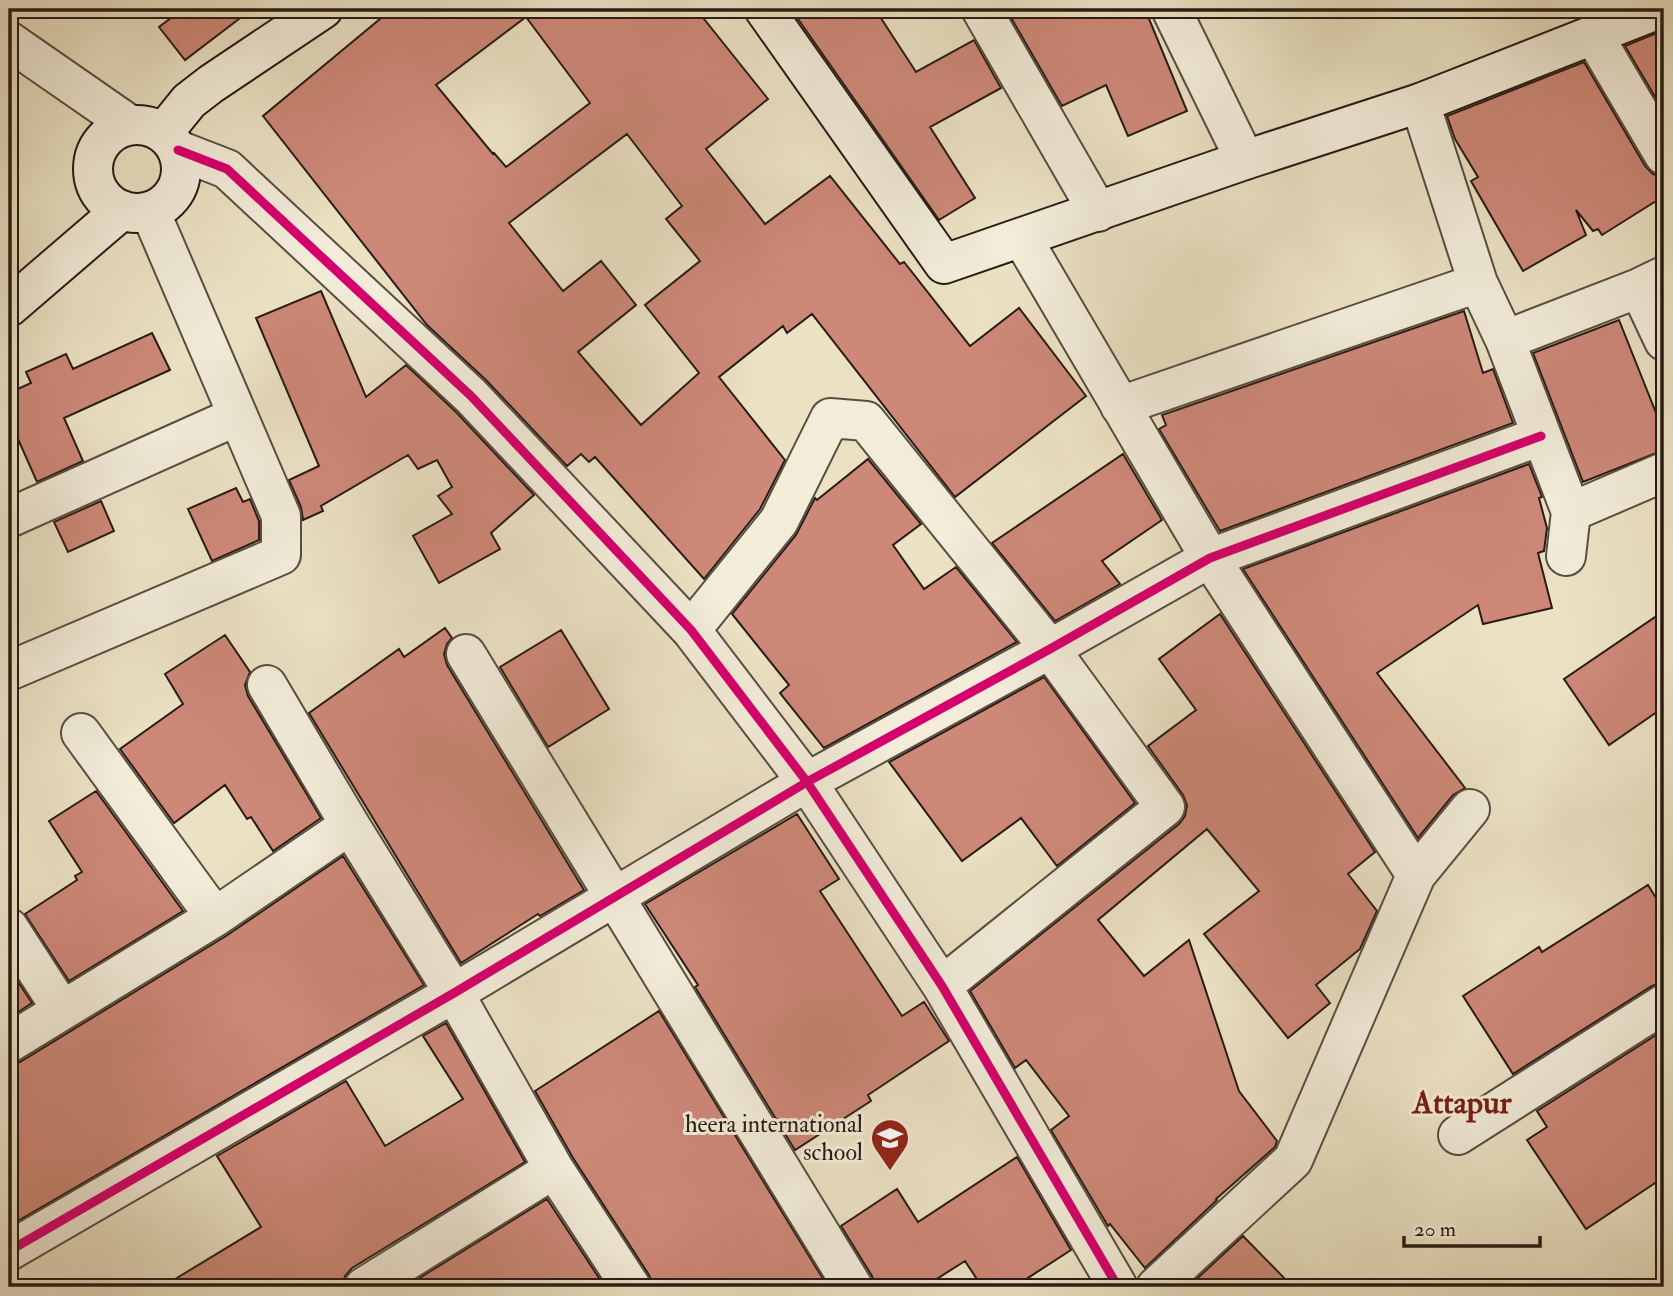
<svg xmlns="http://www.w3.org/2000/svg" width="1673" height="1296" viewBox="0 0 1673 1296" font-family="'IM FELL Double Pica',serif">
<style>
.building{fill:#cd8878;stroke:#281b15;stroke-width:2;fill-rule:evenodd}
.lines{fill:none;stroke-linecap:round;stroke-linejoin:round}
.street-casing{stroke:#594d41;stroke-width:42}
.secondary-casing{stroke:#281b15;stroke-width:42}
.street{stroke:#f2ecd9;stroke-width:38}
.secondary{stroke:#f2ecd9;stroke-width:38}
.cycleway-casing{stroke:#f2ecd9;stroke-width:13}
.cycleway{stroke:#d6006c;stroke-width:9}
.labels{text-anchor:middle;stroke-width:6;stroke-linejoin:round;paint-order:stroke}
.poi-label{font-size:24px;fill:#281b15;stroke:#f2ecd9;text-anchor:end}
.district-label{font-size:32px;font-weight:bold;fill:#7a1f14;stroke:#f2ecd9}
</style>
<rect width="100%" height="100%" fill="#ebe2c4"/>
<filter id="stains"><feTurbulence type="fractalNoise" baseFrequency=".00286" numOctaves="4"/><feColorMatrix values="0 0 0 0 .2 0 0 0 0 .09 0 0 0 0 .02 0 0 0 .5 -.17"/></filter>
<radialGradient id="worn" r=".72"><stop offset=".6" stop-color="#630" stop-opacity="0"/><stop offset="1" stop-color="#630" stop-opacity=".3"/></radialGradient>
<path class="building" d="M 183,9 L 252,9 L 185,60 L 159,27 Z
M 392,9 L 696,9 L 768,99 L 706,149 L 765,224 L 830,176 L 900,264 L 904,262 L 970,346 L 1019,308 L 1086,396 L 955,497 L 812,314 L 787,333 L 783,326 L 719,377 L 785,460 L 760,509 L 704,579 L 595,457 L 589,462 L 581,454 L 567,466 L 487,381 L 427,325 L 263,116 ZM 526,17 L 590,103 L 506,167 L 494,153 L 493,154 L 436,85 ZM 627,134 L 682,206 L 666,219 L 700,261 L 645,305 L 699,373 L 641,425 L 578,352 L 636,305 L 601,261 L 563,291 L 509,223 Z
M 791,9 L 875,9 L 916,72 L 974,40 L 1001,88 L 930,127 L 975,198 L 939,220 Z
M 1006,9 L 1145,9 L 1187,111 L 1128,136 L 1106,85 L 1062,106 Z
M 1664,30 L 1664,112 L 1625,46 Z
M 1584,62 L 1645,166 L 1653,174 L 1664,177 L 1664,196 L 1602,235 L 1598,229 L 1593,231 L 1576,210 L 1586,235 L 1523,271 L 1471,181 L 1478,177 L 1455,139 L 1447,116 Z
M 321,291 L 366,397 L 406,365 L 456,412 L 534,495 L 491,533 L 500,549 L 439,583 L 413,536 L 452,514 L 438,496 L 452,487 L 437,460 L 418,469 L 408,455 L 321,506 L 323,511 L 303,520 L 301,507 L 289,480 L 319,466 L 256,318 Z
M 1464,311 L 1483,373 L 1493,369 L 1513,423 L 1220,531 L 1159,429 L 1166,425 L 1162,415 Z
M 1619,320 L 1664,433 L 1664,450 L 1583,482 L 1533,353 Z
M 152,333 L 170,370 L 64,418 L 83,461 L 37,482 L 18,439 L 9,444 L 9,393 L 31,383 L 26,372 L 66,354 L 73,369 Z
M 1123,454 L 1162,520 L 1102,561 L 1120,584 L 1055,621 L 992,543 Z
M 868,459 L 921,524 L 893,545 L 924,589 L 956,567 L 1017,642 L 824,748 L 780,693 L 789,685 L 732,614 L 796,535 L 815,498 L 817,500 Z
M 1529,464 L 1542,497 L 1539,498 L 1547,528 L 1544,551 L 1538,553 L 1552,608 L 1483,624 L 1478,605 L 1377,673 L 1465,788 L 1453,795 L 1418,838 L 1243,569 Z
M 236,488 L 243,502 L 250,499 L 259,521 L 259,540 L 212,561 L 188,509 Z
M 101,501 L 114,531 L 68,552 L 54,522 Z
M 1664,611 L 1664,707 L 1609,745 L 1564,679 Z
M 1220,614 L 1375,852 L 1348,874 L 1377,911 L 1360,949 L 1316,985 L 1330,1003 L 1288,1038 L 1204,934 L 1259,891 L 1207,829 L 1098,920 L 1144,976 L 1189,940 L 1239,1091 L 1277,1141 L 1275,1147 L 1216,1199 L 1217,1200 L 1145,1268 L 1110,1224 L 1108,1226 L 1051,1130 L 1069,1116 L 1026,1060 L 1015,1068 L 970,991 L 1179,824 L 1185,816 L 1187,805 L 1183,795 L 1148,746 L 1196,710 L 1159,659 Z
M 445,628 L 452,638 L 447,644 L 444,654 L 447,665 L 584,890 L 540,916 L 538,914 L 461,963 L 309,713 L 399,649 L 404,657 Z
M 561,630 L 609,709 L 548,747 L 500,667 Z
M 225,635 L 250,672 L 245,685 L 248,696 L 321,818 L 273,851 L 251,817 L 247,819 L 225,785 L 174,823 L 120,749 L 183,704 L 165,674 Z
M 1044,677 L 1135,803 L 1057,866 L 1021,818 L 962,861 L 889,762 Z
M 96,791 L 183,911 L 69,981 L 25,914 L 77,880 L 75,876 L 82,872 L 49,821 Z
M 797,814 L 839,879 L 820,891 L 902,1016 L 924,1002 L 949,1041 L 868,1095 L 871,1101 L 795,1150 L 695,987 L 698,985 L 645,904 Z
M 343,856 L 424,985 L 9,1226 L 9,1065 L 20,1062 L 226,936 Z
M 1648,885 L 1664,911 L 1664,982 L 1652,986 L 1513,1074 L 1463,996 L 1539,947 L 1542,952 Z
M 9,968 L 32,1003 L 9,1018 Z
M 659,1011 L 828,1287 L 653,1287 L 649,1275 L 573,1158 L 535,1091 Z
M 446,1023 L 525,1162 L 352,1268 L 345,1276 L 342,1287 L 162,1287 L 261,1227 L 217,1156 L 346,1081 L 385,1146 L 463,1099 L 423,1036 Z
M 1664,1030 L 1664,1177 L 1586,1229 L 1527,1140 L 1547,1127 L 1537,1111 Z
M 1017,1157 L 1071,1250 L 1014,1287 L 982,1287 L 965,1261 L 924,1287 L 875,1287 L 872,1276 L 841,1226 L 897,1189 L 918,1222 Z
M 547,1199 L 605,1287 L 405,1287 Z
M 1243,1236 L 1293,1287 L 1188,1287 Z"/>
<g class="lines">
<defs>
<path id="street" d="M 981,9 L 1098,212
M 1171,9 L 1245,160
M 1594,36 L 1664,155
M 9,41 L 130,125
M 1420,103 L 1478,283 L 1505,340 L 1571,512 L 1566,556
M 178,150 L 227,169 L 471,396 L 691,630 L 807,782 L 942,986 L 1118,1287
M 1022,238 L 1210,558 L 1416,875
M 1639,288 L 1664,341
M 1505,340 L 1639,288 L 1664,276
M 1120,406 L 1478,283
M 1571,512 L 1664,472
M 9,518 L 237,416
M 691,630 L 779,521 L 830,418 L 866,421 L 1050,649 L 1165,807 L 942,986
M 466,654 L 853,1287
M 9,671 L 281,555 L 281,516 L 150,211
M 267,685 L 350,825 L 454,993 L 554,1169 L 631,1287
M 81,733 L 215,917
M 9,928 L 62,1010
M 9,1043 L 215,917 L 350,825
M 1458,1135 L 1664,1004
M 9,1251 L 454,993 L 807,782 L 1050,649 L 1210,558 L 1541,436
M 364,1287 L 554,1169
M 1156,1287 L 1293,1160 L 1416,875 L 1470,809"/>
<path id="secondary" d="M 764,9 L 944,264 L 1245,160 L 1420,103 L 1659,9
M93 169a44 44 0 1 1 88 0a44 44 0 1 1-88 0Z
M 163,133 L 189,101 L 211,84 L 323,9
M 9,307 L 122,210"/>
</defs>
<use href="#street" class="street-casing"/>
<use href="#secondary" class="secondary-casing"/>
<use href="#street" class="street"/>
<use href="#secondary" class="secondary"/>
<defs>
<path id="cycleway" d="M 178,150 L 227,169 L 471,396 L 691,630 L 807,782 L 942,986 L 1118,1287
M 9,1251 L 454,993 L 807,782 L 1050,649 L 1210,558 L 1541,436"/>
</defs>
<use href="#cycleway" class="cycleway-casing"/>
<use href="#cycleway" class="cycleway"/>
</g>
<defs>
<symbol id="university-pin" viewBox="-11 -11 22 30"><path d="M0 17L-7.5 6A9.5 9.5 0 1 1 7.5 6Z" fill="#8f2418" stroke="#f2ecd9"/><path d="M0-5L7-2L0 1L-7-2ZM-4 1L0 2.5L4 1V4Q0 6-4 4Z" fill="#fff"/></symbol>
</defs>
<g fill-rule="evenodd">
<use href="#university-pin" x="868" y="1116" width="44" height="60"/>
</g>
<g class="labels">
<g class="poi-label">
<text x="863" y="1132">heera international<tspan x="863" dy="28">school</tspan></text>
</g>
<g class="district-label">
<text x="1462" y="1113">Attapur</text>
</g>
</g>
<rect width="1673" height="1296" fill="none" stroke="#ebe2c4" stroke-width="35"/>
<rect x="10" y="10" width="1652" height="1275" fill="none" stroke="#281b15" stroke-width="3.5"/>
<rect x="18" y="18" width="1638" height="1261" fill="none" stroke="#281b15" stroke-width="2"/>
<path d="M1404 1236v10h136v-10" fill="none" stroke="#281b15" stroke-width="3.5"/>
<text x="1414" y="1236" font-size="21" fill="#281b15" stroke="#f2ecd9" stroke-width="5" paint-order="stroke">20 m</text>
<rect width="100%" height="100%" filter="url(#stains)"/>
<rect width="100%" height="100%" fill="url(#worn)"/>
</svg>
